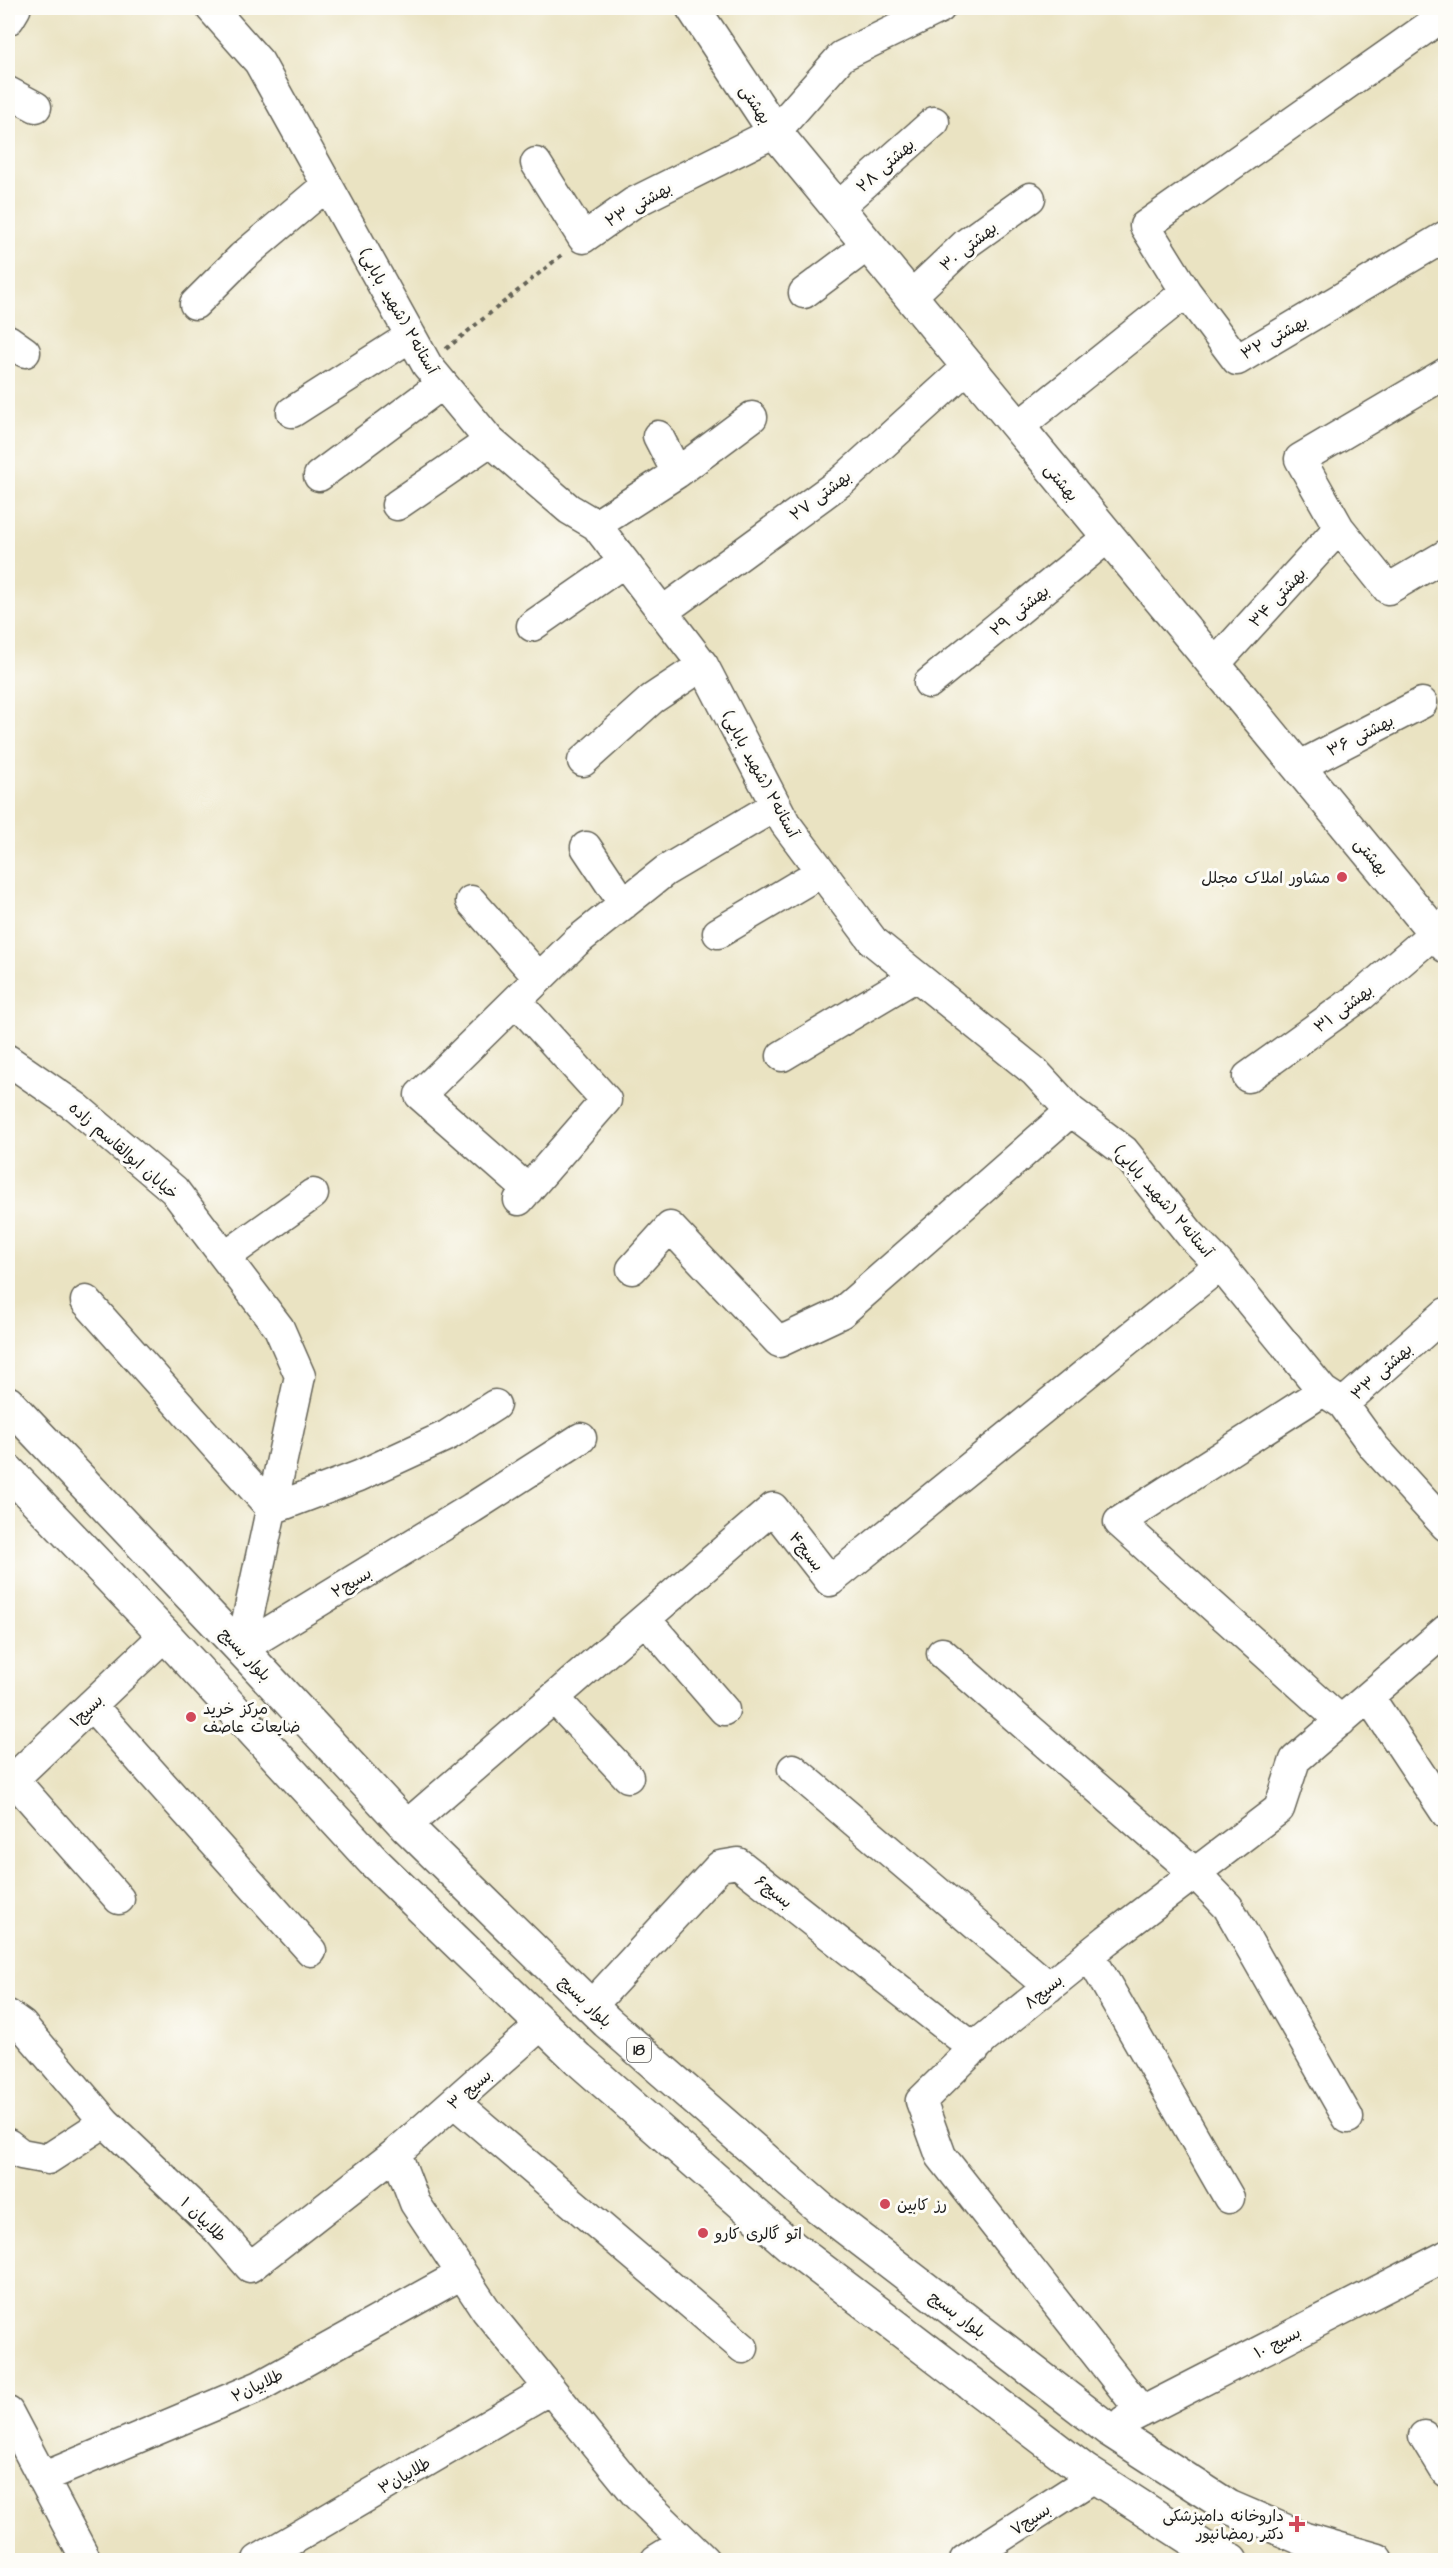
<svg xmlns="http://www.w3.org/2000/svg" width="1453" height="2568" viewBox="0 0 1453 2568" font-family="'Architects Daughter','Playpen Sans Arabic',sans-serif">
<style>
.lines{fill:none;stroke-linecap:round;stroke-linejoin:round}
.minor-casing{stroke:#646256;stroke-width:33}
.major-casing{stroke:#646256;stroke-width:36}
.path{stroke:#646256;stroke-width:4;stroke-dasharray:4.5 4.5;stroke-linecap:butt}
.minor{stroke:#fff;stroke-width:30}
.major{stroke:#fff;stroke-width:33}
.poi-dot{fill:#d1495b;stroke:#fdfcf7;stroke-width:2}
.labels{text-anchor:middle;stroke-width:6;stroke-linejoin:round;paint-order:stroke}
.shield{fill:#fdfcf7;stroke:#605f5e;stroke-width:1.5}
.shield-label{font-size:15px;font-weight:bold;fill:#1c1c1c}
.street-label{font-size:16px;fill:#1c1c1c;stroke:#fdfcf7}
.poi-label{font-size:16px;fill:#1c1c1c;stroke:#fdfcf7;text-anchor:start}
</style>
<rect width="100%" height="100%" fill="#fdfcf7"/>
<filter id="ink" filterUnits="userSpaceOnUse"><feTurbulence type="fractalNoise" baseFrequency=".0167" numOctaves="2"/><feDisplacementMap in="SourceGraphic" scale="12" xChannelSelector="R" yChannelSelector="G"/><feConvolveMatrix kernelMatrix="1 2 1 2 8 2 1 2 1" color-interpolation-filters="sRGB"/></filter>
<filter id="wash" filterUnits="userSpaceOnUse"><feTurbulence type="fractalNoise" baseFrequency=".008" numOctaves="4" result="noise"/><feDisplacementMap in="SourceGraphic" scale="24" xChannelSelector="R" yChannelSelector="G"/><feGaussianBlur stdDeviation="1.35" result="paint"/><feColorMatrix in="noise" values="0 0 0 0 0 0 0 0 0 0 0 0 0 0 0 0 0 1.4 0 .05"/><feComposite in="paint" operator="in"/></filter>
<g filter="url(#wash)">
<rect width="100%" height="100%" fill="#eae3c2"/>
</g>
<g filter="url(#ink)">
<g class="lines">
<defs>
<path id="minor" d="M 211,8 L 259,62 L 427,365 L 490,441 L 569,509 L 596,525 L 703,665 L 785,823 L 873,941 L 1035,1072 L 1071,1111 L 1124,1151 L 1190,1234 L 1220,1265 L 1323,1391 L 1343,1404 L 1374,1447 L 1446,1526
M 8,92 L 36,107
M 536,163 L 583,238 L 633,203 L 775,132 L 842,56 L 940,8
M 837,208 L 934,122
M 1186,292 L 1145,226 L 1446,14
M 804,293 L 868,245
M 910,297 L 967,243 L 1030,198
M 195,304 L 242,257 L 327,185
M 8,340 L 25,352
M 1446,373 L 1300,459 L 1339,528 L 1388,589 L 1446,555
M 292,412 L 411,336
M 1018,427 L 1186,292 L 1237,360 L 1446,236
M 658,436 L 677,473
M 319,476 L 442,384
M 397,505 L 490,441
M 596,525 L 677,473 L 752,417
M 662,612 L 843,480 L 968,367
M 532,626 L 624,562
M 1214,665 L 1339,528
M 929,683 L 1108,537
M 583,761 L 652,699 L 703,665
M 1298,767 L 1422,703
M 586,847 L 624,904
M 471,901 L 539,978
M 718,933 L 821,872
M 516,1001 L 606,1100 L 519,1200
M 782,1056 L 916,976
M 8,1060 L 76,1107 L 174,1190 L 279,1328 L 300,1376 L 241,1649 L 472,1508 L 581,1438
M 1248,1077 L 1362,995 L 1446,923
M 528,1190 L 420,1095 L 576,942 L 665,871 L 775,806
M 225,1257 L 313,1194
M 632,1269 L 670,1227 L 779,1342 L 841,1313 L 1071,1111
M 86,1301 L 272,1509
M 1323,1391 L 1119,1522 L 1341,1721
M 1343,1404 L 1446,1313
M 272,1509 L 359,1476 L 448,1435 L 495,1405
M 645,1619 L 724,1710
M 942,1653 L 1195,1873 L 1228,1907 L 1348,2118
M 1369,1697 L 1446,1813
M 554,1698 L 628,1777
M 91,1705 L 311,1951
M 793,1769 L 1049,1987
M 13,1779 L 119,1899
M 8,1784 L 165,1635
M 406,1826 L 773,1508 L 830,1581 L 1220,1265
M 1089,1954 L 1229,2198
M 591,2006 L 720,1866 L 738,1863 L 975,2049
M 8,2015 L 22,2025 L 105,2122
M 454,2102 L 743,2348
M 8,2144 L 21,2154 L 48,2159 L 105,2122 L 217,2229 L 250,2267 L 396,2153 L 542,2024
M 396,2153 L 415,2203 L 486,2310 L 636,2494 L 704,2560
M 8,2412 L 86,2560
M 1142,2412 L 941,2156 L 921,2101 L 984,2039 L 1107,1940 L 1279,1809 L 1295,1760 L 1446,1630
M 1124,2421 L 1446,2256
M 1424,2436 L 1446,2472
M 42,2478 L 260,2386 L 462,2274
M 258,2560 L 550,2389
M 656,2560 L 685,2542
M 965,2560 L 1094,2477"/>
<path id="major" d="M 693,8 L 775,132 L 1446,946
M 8,18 L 14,8
M 8,1403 L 241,1649 L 406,1826 L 607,2022 L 820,2208 L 1108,2429 L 1229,2507 L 1304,2539 L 1377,2560
M 8,1471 L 165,1635 L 373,1861 L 578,2059 L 792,2247 L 1084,2470 L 1211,2552 L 1232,2560"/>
</defs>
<use href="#minor" class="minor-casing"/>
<use href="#major" class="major-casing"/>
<path class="path" d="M 446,349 L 563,254"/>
<use href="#minor" class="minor"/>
<use href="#major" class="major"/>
</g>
</g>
<g class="poi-dot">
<circle cx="1342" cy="877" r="6"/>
<circle cx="191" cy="1717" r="6"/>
<circle cx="885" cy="2204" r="6"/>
<circle cx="703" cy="2233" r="6"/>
<path d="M1294 2515h6v6h6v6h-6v6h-6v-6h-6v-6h6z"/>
</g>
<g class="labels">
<rect class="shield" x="627" y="2038" width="24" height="24" rx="4.5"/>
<g class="shield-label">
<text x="639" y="2055">18</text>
</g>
<g class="street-label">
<text transform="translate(756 104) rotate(57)" y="6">بهشتی</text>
<text transform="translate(885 165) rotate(-42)" y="6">بهشتی ۲۸</text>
<text transform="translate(638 204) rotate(-30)" y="6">بهشتی ۲۳</text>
<text transform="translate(968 246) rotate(-39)" y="6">بهشتی ۳۰</text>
<text transform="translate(399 311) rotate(60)" y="6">آستانه۲ (شهید بابایی)</text>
<text transform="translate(1274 337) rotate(-29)" y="6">بهشتی ۳۲</text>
<text transform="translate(1062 482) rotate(51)" y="6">بهشتی</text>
<text transform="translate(820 495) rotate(-37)" y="6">بهشتی ۲۷</text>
<text transform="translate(1277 597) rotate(-47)" y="6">بهشتی ۳۴</text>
<text transform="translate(1019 610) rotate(-39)" y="6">بهشتی ۲۹</text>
<text transform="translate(1360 735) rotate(-27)" y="6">بهشتی ۳۶</text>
<text transform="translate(761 774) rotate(61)" y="6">آستانه۲ (شهید بابایی)</text>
<text transform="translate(1372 856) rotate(50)" y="6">بهشتی</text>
<text transform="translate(1343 1008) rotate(-37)" y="6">بهشتی ۳۱</text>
<text transform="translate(124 1150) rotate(41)" y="6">خیابان ابوالقاسم زاده</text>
<text transform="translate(1164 1201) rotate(49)" y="6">آستانه۲ (شهید بابایی)</text>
<text transform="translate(1381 1371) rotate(-42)" y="6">بهشتی ۳۳</text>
<text transform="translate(807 1551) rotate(52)" y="6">بسیج۴</text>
<text transform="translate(351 1582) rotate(-31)" y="6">بسیج۲</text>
<text transform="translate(246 1654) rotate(47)" y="6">بلوار بسیج</text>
<text transform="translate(86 1710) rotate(-44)" y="6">بسیج۱</text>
<text transform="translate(774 1891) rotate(38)" y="6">بسیج۶</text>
<text transform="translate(1043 1991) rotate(-39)" y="6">بسیج۸</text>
<text transform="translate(586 2001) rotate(44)" y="6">بلوار بسیج</text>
<text transform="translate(469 2089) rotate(-41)" y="6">بسیج ۳</text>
<text transform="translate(204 2219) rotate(44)" y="6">طلابیان ۱</text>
<text transform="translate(958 2314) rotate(37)" y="6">بلوار بسیج</text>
<text transform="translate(1277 2342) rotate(-27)" y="6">بسیج ۱۰</text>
<text transform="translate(257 2385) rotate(-26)" y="6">طلابیان۲</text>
<text transform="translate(404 2475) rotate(-30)" y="6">طلابیان۳</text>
<text transform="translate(1030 2519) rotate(-33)" y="6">بسیج۷</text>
</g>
<g class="poi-label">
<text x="1330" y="883" text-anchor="end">مشاور املاک مجلل</text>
<text x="203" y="1714">مرکز خرید<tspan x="203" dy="18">ضایعات عاصف</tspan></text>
<text x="897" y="2210">رز کابین</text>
<text x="715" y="2239">اتو گالری کارو</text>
<text x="1284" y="2521" text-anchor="end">داروخانه دامپزشکی<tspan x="1284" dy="18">دکتر رمضانپور</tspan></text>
</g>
</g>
<rect width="1453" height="2568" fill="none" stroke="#fdfcf7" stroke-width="30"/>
</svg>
